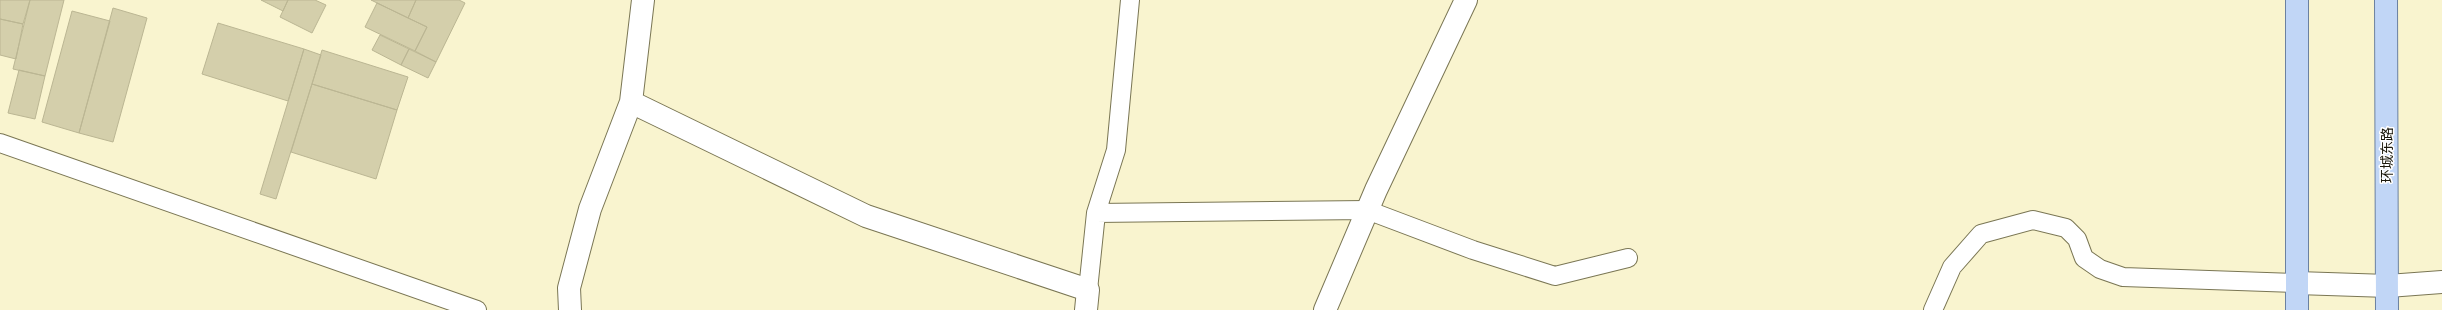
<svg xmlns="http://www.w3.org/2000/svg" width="2442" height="310" viewBox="0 0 2442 310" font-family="Quicksand,'Noto Sans SC',sans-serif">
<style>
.building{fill:#d4cfab;stroke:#bbb693}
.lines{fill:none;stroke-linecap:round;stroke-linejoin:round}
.service-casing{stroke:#7a7654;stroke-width:20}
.minor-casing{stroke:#7a7654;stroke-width:24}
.primary-casing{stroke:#6b81a0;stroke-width:24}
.service{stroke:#fff;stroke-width:18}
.minor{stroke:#fff;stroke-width:22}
.primary{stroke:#c1d6f6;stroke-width:22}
.labels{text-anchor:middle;stroke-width:3;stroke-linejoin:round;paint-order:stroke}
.street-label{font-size:14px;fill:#1a180b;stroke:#fff}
</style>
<rect width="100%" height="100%" fill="#f9f4cf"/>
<path class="building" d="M 0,0 L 30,0 L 23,24 L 0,19 Z
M 30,0 L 64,0 L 45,76 L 13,69 Z
M 261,0 L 288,0 L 283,11 Z
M 288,0 L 315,0 L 326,5 L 312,33 L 280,17 Z
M 371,0 L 416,0 L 408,18 Z
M 416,0 L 459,0 L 465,3 L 436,62 L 415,51 L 427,27 L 408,18 Z
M 377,3 L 427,27 L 415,51 L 365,27 Z
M 113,8 L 147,18 L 113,142 L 79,133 Z
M 72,11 L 110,21 L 79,133 L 42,122 Z
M 0,19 L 23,24 L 16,59 L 0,55 Z
M 218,23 L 304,49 L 288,101 L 202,74 Z
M 380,35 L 409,49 L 401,65 L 372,50 Z
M 304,49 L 321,55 L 276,199 L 260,194 Z
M 409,49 L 436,62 L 428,78 L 401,65 Z
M 322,50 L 408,77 L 397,110 L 312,84 Z
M 19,70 L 45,76 L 35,119 L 8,113 Z
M 312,84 L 397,110 L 376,179 L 291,152 Z"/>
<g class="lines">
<defs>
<path id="service" d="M 0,143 L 477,310
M 1096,213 L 1367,210 L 1473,250 L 1555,276 L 1628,258
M 1088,290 L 1096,213 L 1116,150 L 1130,0
M 1933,310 L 1952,267 L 1981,234 L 2033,220 L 2066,228 L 2077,239 L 2084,258 L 2100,269 L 2123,277 L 2297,283"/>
<path id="minor" d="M 631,102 L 866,216 L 1088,290 L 1086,310
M 2297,283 L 2388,286 L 2442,282
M 570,310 L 569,288 L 590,209 L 631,102 L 643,0
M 1325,310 L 1376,190 L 1466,0"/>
<path id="primary" d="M 2386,0 L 2387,310
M 2297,310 L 2297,0"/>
</defs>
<use href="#service" class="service-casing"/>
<use href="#minor" class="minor-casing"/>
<use href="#primary" class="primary-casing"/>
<use href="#service" class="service"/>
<use href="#minor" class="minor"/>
<use href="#primary" class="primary"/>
</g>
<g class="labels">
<g class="street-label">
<text transform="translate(2387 155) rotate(-90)" y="5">环城东路</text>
</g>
</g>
</svg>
